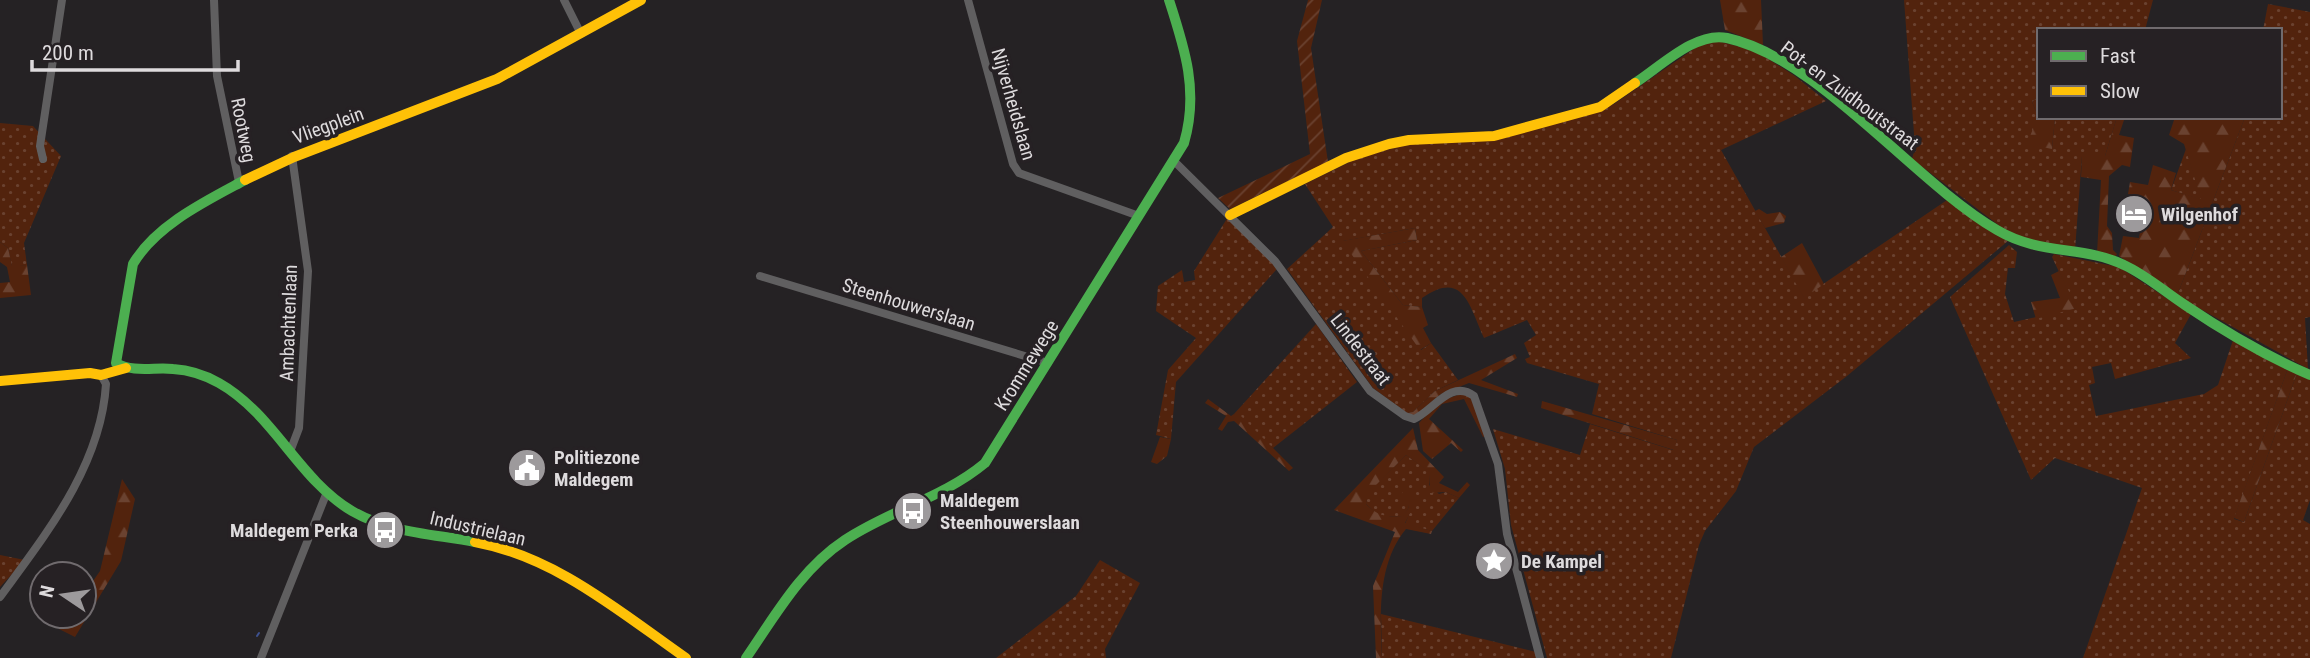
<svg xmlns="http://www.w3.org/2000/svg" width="2310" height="658" viewBox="0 0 2310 658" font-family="'Roboto Condensed',sans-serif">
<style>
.grass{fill:url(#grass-dots)}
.forest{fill:url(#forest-firs)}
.garden{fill:url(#garden-furrows)}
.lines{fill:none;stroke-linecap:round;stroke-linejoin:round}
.stream{stroke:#3e5291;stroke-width:2}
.street{stroke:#605f60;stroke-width:8}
.fast{stroke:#4caf50;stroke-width:10}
.slow{stroke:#ffc107;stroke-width:10}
.labels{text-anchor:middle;stroke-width:7;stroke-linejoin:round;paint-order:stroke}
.street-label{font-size:19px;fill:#dedbdd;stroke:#262124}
.poi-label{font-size:19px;font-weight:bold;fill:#dedbdd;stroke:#262124;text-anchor:start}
</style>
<defs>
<pattern id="grass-dots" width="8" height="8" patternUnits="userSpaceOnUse" patternTransform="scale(1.75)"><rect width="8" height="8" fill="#52230d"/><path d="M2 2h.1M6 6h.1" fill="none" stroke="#6a4230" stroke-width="1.8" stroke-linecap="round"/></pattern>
<pattern id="forest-firs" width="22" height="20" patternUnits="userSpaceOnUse" patternTransform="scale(1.75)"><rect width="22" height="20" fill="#52230d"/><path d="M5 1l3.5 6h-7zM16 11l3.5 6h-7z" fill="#6a4230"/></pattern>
<pattern id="garden-furrows" width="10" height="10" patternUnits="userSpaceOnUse" patternTransform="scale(1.75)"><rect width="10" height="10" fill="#52230d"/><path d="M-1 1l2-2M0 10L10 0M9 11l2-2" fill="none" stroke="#6a4230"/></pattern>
</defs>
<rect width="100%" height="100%" fill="#252224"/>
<path class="grass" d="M 1904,0 L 2153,0 L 2145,30 L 2039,30 L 2039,96 L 2032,102 L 2052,149 L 2055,117 L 2117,117 L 2105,156 L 2082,156 L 2075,250 L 2030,242 L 2001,227 L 1912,159 L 1915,147 Z
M 2268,4 L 2310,12 L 2310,317 L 2305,318 L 2308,369 L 2177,296 L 2245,117 L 2280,117 L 2280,30 L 2263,30 Z
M 1714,40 L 1756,51 L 1795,76 L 1826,101 L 1721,150 L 1804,297 L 1950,198 L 2008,241 L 1847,376 L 1754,447 L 1736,491 L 1705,531 L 1699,545 L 1671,658 L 1547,658 L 1511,525 L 1505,469 L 1493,429 L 1580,455 L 1590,424 L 1673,450 L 1677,440 L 1592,414 L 1599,384 L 1527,363 L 1525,359 L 1530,357 L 1524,343 L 1536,335 L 1527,320 L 1484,338 C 1469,306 1464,269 1422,298 L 1422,307 L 1403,305 L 1361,251 L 1417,240 L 1415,228 L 1343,241 L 1421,350 L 1431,343 L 1458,380 L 1435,391 L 1413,412 L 1407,413 L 1373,388 L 1287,269 L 1333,227 L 1305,184 L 1358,158 L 1408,144 L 1449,142 L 1600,110 L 1614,104 L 1698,46 Z
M 0,123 L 33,126 L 61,156 L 24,243 L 27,265 L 12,267 L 8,248 L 0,242 Z
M 2186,149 L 2202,200 L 2171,190 Z
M 1228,217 L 1276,265 L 1276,270 L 1176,382 L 1171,439 L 1156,435 L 1168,370 L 1196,338 L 1156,311 L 1158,286 L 1182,270 L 1184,282 L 1195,280 L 1194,271 Z
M 2009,245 L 2017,252 L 2015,268 L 2008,268 L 2005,294 L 2014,322 L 2076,308 L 2052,257 L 2054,254 L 2119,267 L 2191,314 L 2175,343 L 2191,358 L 2115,379 L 2111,363 L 2092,367 L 2095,383 L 2089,385 L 2096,416 L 2204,394 L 2218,385 L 2233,340 L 2288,368 L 2234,519 L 2244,522 L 2297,373 L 2310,379 L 2310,500 L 2303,520 L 2310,524 L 2310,658 L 2083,658 L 2142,488 L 2055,458 L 2031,480 L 1950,297 Z
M 1316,324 L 1357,382 L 1273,448 L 1234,414 Z
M 1406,455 L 1430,472 L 1429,485 L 1439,494 L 1446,492 L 1459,498 L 1432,531 L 1405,524 L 1411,509 L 1407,501 L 1409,507 L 1403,517 L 1379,516 L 1366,504 L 1367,493 Z
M 0,555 L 25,560 L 0,587 Z
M 1100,560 L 1140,583 L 1105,649 L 1106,658 L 996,658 L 1076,596 Z
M 1381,614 L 1536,652 L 1537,658 L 1382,658 Z"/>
<path class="forest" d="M 1720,0 L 1761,0 L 1763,45 L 1725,30 Z
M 2039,96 L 2039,117 L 2055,117 L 2052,149 L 2027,144 L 2038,116 L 2032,102 Z
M 2117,117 L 2125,117 L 2119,135 L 2134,138 L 2130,167 L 2122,165 L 2109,176 L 2107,226 L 2112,233 L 2113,250 L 2117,254 L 2115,257 L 2097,254 L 2101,180 L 2081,177 L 2082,156 L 2105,156 Z
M 2175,117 L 2245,117 L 2177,296 L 2119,256 L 2123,236 L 2139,238 L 2145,199 L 2128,194 L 2130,182 L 2148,185 L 2153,165 L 2176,173 L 2171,190 L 2201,199 L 2184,144 L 2169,135 Z
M 1759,209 L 1767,214 L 1780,212 L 1786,216 L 1784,223 L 1765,228 L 1755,211 Z
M 1415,228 L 1417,240 L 1361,251 L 1403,305 L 1422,307 L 1428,325 L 1423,328 L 1431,343 L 1420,350 L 1342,241 Z
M 0,242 L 8,248 L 12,266 L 27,265 L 31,295 L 0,298 L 0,283 L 10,282 L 7,267 L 0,262 Z
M 1802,243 L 1824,284 L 1804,298 L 1781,257 Z
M 2059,271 L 2077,308 L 2036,319 L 2031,302 L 2060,298 L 2051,275 Z
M 1515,354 L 1517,358 L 1481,380 L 1518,394 L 1517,397 L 1469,383 L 1441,394 L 1414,417 L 1407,413 L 1413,412 L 1435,391 Z
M 2288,368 L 2297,373 L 2244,522 L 2234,518 Z
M 1461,394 L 1470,396 L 1486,436 L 1483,437 L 1464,399 L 1442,404 L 1429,419 L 1463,450 L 1461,452 L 1451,443 L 1432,459 L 1423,451 L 1419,423 L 1440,401 Z
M 1208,399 L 1231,416 L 1234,414 L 1241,416 L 1293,468 L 1289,471 L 1234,421 L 1228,422 L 1222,431 L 1218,429 L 1226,416 L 1205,403 Z
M 1542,401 L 1677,440 L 1674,450 L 1541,408 Z
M 1413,428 L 1418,450 L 1444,477 L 1439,483 L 1458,492 L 1467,482 L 1470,485 L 1459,498 L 1446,492 L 1430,493 L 1429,472 L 1406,455 L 1368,493 L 1366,504 C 1379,517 1385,516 1402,517 L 1409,507 L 1401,495 L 1404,490 L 1417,495 L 1421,501 L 1412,509 L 1405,523 L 1432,531 L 1431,534 L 1406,529 C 1377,564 1380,615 1382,658 L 1376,658 L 1373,586 L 1395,532 L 1334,510 Z
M 1160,437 L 1171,439 L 1167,456 L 1157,464 L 1151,462 Z
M 122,479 L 135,499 L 121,561 L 75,637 L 59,629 L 69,616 L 84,616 L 84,594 L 100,571 Z"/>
<path class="garden" d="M 1308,0 L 1322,0 L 1311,48 L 1328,162 L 1230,209 L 1218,198 L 1310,154 L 1297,41 Z"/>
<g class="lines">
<path class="stream" d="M 257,636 L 259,633"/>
<path class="street" d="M 214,0 L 217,76 L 239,182
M 564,0 L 581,34
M 968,0 L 1013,164 L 1019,173 L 1139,216
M 43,159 L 40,146 L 62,0
M 1174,161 L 1275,261 L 1370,391 L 1405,416 L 1414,419 C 1432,412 1451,378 1474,396 L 1498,464 L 1507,534 L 1540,658
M 760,276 L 1048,363
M 291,449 L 299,428 L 308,271 L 292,156
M 0,597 C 46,534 101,466 106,384 L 101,375
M 261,658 L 327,492"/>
<path class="fast" d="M 1635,83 C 1660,67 1696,31 1727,38 C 1819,58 1913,181 1997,230 C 2041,256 2083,245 2124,265 C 2146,275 2165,292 2185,305 C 2225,332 2266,356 2310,375
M 245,180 C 206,201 156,225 133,264 L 116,363 C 134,373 154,367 173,369 C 189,370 205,375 219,383 C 274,414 298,479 352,511 C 390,533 434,534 475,542
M 746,658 C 775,616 801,569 845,540 C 890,510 943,498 985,463 L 1184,143 C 1199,92 1185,49 1169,0"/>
<path class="slow" d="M 245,180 L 294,157 L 497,79 L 641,0
M 1230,215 L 1346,158 L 1389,144 L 1409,140 L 1494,136 L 1600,107 L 1635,83
M 0,381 L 90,373 L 101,375 L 126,368
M 475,542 C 556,557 620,612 686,658"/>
</g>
<defs>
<symbol id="hotel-disc" viewBox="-11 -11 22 22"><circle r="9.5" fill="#9d9a9c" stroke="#262124"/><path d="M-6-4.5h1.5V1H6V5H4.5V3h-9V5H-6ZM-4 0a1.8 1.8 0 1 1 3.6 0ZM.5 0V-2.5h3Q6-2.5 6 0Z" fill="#fff"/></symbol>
<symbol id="civic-disc" viewBox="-11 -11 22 22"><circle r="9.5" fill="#9d9a9c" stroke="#262124"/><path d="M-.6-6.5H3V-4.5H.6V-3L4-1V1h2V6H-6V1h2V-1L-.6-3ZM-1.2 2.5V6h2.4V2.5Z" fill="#fff"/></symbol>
<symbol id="bus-disc" viewBox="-11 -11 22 22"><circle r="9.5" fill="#9d9a9c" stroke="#262124"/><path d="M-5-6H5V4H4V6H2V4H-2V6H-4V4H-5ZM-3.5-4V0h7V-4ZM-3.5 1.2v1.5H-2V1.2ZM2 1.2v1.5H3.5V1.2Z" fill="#fff"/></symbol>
<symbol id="sight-disc" viewBox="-11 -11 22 22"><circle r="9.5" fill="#9d9a9c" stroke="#262124"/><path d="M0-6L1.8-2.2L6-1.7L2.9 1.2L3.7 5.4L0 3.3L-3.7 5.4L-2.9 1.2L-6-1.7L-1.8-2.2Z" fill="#fff"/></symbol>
</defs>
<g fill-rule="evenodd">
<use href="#hotel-disc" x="2112" y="192" width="44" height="44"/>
<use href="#civic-disc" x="505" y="446" width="44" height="44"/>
<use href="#bus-disc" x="891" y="489" width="44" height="44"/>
<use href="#bus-disc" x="363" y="508" width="44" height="44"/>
<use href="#sight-disc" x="1472" y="539" width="44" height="44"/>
</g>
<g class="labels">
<g class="street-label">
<text transform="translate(1850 95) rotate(37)" y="7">Pot- en Zuidhoutstraat</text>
<text transform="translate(1014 104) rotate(74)" y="7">Nijverheidslaan</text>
<text transform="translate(328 125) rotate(-20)" y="7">Vliegplein</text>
<text transform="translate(244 130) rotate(79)" y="7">Rootweg</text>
<text transform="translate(909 304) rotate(17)" y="7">Steenhouwerslaan</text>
<text transform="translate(288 323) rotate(-88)" y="7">Ambachtenlaan</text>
<text transform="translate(1361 349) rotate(52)" y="7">Lindestraat</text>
<text transform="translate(1026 365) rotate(-58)" y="7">Krommewege</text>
<text transform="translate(478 528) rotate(13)" y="7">Industrielaan</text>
</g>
<g class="poi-label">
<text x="2161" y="221">Wilgenhof</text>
<text x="554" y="464">Politiezone<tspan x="554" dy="22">Maldegem</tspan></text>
<text x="940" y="507">Maldegem<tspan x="940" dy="22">Steenhouwerslaan</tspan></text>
<text x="358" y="537" text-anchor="end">Maldegem Perka</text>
<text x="1521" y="568">De Kampel</text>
</g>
</g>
<rect x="2037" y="28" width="245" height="91" fill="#262124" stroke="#706b6e" stroke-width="2"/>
<rect x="2051" y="51" width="35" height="10" fill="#4caf50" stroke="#706b6e" stroke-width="2"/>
<text x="2100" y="63" font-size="21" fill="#dedbdd">Fast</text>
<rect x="2051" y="86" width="35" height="10" fill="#ffc107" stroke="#706b6e" stroke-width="2"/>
<text x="2100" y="98" font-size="21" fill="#dedbdd">Slow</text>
<g transform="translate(63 595) rotate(283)"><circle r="33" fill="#262124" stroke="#706b6e" stroke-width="2"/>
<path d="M0-5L12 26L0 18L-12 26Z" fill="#9d9a9c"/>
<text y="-10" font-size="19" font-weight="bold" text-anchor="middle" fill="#dedbdd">N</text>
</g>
<path d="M32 60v10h206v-10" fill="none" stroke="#dedbdd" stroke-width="3.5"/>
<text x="42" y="60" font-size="21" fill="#dedbdd" stroke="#262124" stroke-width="5" paint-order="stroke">200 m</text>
</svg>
